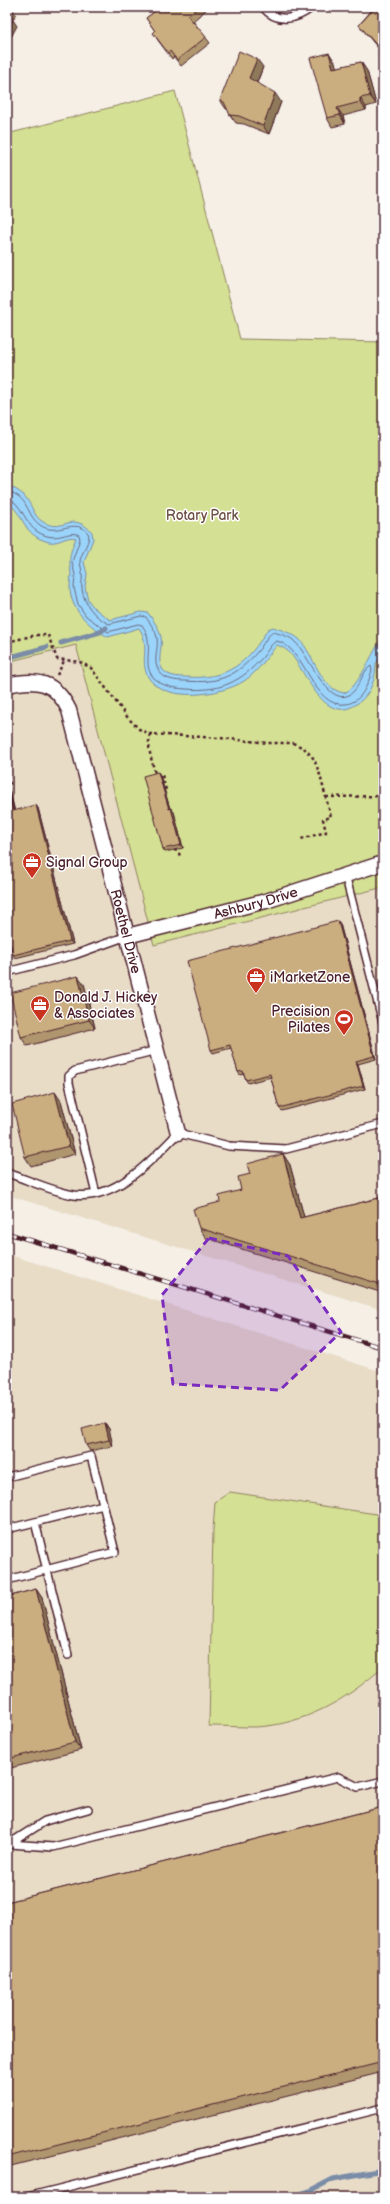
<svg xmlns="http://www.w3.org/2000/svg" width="390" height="2204" viewBox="0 0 390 2204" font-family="'Balsamiq Sans',sans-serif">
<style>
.built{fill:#e8dcc7}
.green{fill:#d4e093;stroke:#8f805f}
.water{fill:#9ad4fa;stroke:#7a8ca7}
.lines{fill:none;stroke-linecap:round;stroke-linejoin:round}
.shore{stroke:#6a677e;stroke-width:1}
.stream{stroke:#7a8ca7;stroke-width:5}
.service-casing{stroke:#4a1f2b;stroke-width:10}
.minor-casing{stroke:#4a1f2b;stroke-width:17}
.path{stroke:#4a1f2b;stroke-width:2.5;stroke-dasharray:3 3;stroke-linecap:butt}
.service{stroke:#fff;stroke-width:7}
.minor{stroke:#fff;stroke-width:14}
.rail-casing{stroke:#4a1f2b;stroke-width:4.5}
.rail{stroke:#fff;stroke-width:3;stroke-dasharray:9;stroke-linecap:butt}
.wall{fill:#af966e;stroke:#4a1f2b}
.shaded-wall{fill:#8e7a5a;stroke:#4a1f2b}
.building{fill:#cbae80;stroke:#4a1f2b}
.marked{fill:#7b2cbf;fill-opacity:0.2;stroke:#7b2cbf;stroke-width:3;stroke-dasharray:8 5;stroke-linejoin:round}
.labels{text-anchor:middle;stroke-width:3;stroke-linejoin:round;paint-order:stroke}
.park-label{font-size:14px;fill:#6c4f45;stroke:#fff}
.poi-label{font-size:14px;fill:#4a1f2b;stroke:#fff;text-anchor:start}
.street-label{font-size:14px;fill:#4a1f2b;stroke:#fff}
</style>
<rect width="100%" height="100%" fill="#f5efe6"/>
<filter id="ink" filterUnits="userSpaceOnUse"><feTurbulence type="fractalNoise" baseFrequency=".025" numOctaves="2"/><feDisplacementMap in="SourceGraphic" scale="8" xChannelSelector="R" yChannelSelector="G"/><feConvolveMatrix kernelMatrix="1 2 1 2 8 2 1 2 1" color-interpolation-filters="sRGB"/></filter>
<g filter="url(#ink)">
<path class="built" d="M 76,644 L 154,945 L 381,888 L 383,898 L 383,1310 L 7,1195 L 7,662 Z
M 7,1254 L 383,1372 L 383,2197 L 7,2197 Z"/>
<path class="green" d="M 175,91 L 240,339 L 383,342 L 383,898 L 380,888 L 154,945 L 76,645 L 7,662 L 7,134 Z
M 230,1492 L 383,1515 L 383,1667 C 348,1699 304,1725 255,1727 C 239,1727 224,1726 209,1726 L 213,1530 L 215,1502 Z"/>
<path class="water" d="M 7,486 C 35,494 28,515 45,523 C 65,533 70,510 92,532 L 93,539 L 84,562 L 87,574 L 85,587 L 88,600 L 94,608 L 110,620 L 141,612 L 148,613 C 154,621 159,628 161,637 C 163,647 156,661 163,670 C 168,676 177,677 185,677 C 227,680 247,664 268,629 L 273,627 C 281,630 292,633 299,639 C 314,654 320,689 344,693 C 359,688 372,651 383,637 L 383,657 L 376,663 C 376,678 371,694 358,703 C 324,728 306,671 290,653 C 286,649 282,647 277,645 C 267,657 258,672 244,681 C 223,695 164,704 148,677 C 139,660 151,645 139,628 L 108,637 C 89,626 70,610 70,587 C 70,582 71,578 71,574 C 69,557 69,555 76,538 C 67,535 59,544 49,542 C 21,535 26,515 7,502 Z"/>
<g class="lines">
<path class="shore" d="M 7,491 C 30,497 25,514 40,525 C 58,538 74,516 88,533 C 92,539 81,553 80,561 C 80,565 82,569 82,573 C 83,578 81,583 82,589 C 84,604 94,617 109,624 L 141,616 L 146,617 C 150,624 156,630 157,638 C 159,649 152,661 159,671 C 164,680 177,681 186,681 C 219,684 237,676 258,651 C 263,645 267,636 273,632 C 280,634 290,636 295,642 C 308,653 327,707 349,695 C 360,689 361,672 371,666 L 372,670 C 368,684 362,702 346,704 C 312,709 308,650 277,641 C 271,643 267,652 263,657 C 241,682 220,692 186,689 C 174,688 162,687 153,677 C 141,663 156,644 142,625 L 138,624 L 108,632 L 86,616 L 78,604 L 74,588 L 75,575 L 72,562 L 80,539 L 79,535 C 69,529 57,544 38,532 C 24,524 22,501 7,499"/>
<path class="stream" d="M 61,643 L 100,632 L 106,628
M 7,658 L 47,647
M 291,2197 L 312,2190 L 333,2179 L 383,2170"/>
<defs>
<path id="service" d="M 263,7 C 277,24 296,20 312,7
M 345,874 L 383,1023
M 7,972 L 74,955 L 127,936
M 7,1173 C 29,1180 51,1191 74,1195 C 115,1201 152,1160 178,1133 L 229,1146 L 286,1149 L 383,1124
M 96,1194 L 69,1083 L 69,1076 L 75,1071 L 157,1050
M 7,1477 L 91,1456 L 115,1552 L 7,1580
M 35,1522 L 68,1655
M 7,1529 L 103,1505
M 9,1844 L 53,1847 L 338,1777 L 358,1787 L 383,1781
M 9,1844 L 45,1821 L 88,1809
M 27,2197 L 383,2108"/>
<g id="minor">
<path id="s1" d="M 7,685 C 37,678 55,681 69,710 L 178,1133"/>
<path id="s2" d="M 127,936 L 266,901 L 383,863"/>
</g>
</defs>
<use href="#service" class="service-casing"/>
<use href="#minor" class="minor-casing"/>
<path class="path" d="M 7,642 L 36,635 L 48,635 L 57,659 L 80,662 L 91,668 L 128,718 L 139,729 L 150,734 L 220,738 L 268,743 L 293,743 L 304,748 L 314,759 L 320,775 L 331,817 L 323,819 L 326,832 L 301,839
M 57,675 L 64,661
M 150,734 C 147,749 152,760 155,774 L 162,775 L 166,790 L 163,792
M 7,770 L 11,787
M 326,797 L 383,796
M 174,850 L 178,851 L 180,856"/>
<use href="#service" class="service"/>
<use href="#minor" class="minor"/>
<defs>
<path id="rail" d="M 7,1233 L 383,1348"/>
</defs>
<use href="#rail" class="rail-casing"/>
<use href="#rail" class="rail"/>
</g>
<path class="wall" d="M 161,7 L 204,7 L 206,10 L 193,21 L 210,43 L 181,66 L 174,57 L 172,59 L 157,39 L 155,31 L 146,18 Z
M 383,7 L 383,54 L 363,30 L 359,25 L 371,11 Z
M 329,53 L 335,62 L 336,68 L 361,62 L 367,71 L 376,104 L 366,107 L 366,110 L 343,116 L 345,124 L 332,127 L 327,118 Z
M 263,67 L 257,83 L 281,102 L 269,134 L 244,124 L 236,123 L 230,115 L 228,109 L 226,109 L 220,100 Z
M 160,775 L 170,809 L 174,812 L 183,848 L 165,852 L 163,849 Z
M 7,781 L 15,811 L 38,808 L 73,944 L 15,958 L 13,955 L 12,949 L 7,950 Z
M 338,921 L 340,924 L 376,1059 L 358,1064 L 365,1089 L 282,1111 L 279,1108 L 271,1077 L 248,1083 L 246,1080 L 244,1074 L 240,1075 L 238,1072 L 231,1048 L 213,1053 L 211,1050 Z
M 84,984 L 95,1028 L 27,1046 L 21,1037 Z
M 61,1101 L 75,1154 L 31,1166 L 25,1157 Z
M 283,1154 L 290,1165 L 304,1217 L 383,1197 L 383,1293 L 206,1238 L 199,1228 L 220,1202 L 241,1190 L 250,1174 Z
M 105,1423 L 109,1429 L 113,1446 L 90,1451 L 86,1445 Z
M 36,1589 L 42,1598 L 81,1750 L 7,1769 L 7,1597 Z
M 383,1807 L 383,2072 L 7,2167 L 7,1902 Z"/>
<path class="shaded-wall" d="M 11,8 L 16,14 L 11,23 L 7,17 Z
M 13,20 L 17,26 L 9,41 L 7,39 L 7,31 Z
M 329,53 L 335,62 L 339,77 L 333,68 Z
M 257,59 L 263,67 L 255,87 L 249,78 Z
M 361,62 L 367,71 L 376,104 L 370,96 Z
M 275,93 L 281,102 L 269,134 L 263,126 Z
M 360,98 L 366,107 L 366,110 L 360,102 Z
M 337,108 L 343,116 L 345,124 L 340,115 Z
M 158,772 L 160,775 L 171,812 L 169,809 Z
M 7,781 L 15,814 L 13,811 L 7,786 Z
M 36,805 L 38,808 L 73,944 L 70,941 Z
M 171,808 L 174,812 L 183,848 L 181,845 Z
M 338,921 L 340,924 L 376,1059 L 374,1056 Z
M 78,976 L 84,984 L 95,1028 L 89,1020 Z
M 356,1061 L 358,1064 L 365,1089 L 363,1086 Z
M 55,1092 L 61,1101 L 75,1154 L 69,1146 Z
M 283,1154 L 290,1165 L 307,1228 L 300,1218 Z
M 105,1423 L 109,1429 L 113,1446 L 109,1440 Z
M 36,1589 L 42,1598 L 81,1750 L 75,1742 Z"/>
<path class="building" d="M 7,7 L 10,7 L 11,8 L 7,17 Z
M 161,7 L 198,7 L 188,16 L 206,37 L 177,60 L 170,51 L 168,53 L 153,33 L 155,31 L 146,18 Z
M 373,7 L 383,7 L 383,48 L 381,50 L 359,25 L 372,11 L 370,9 Z
M 7,17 L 13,20 L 7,31 Z
M 239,51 L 257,59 L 249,78 L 275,93 L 263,126 L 239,116 L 230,115 L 224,102 L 220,100 Z
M 329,53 L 333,68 L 361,62 L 370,96 L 360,98 L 360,102 L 337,108 L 340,115 L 327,118 L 310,58 Z
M 158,772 L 169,809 L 171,808 L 181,845 L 163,849 L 143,776 Z
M 7,786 L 13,811 L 36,805 L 70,941 L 13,955 L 11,945 L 7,946 Z
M 338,921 L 374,1056 L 356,1061 L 363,1086 L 279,1108 L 270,1074 L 246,1080 L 243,1071 L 238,1072 L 230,1045 L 211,1050 L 187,961 Z
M 78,976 L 89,1020 L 21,1037 L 10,993 Z
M 55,1092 L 69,1146 L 25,1157 L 12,1104 Z
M 283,1154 L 300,1218 L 383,1197 L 383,1285 L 199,1228 L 193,1209 L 220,1202 L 219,1196 L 241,1190 L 238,1177 L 250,1174 L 247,1164 Z
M 105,1423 L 109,1440 L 86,1445 L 82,1429 Z
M 36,1589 L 75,1742 L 7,1759 L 7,1597 Z
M 383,1807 L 383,2062 L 7,2157 L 7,1902 Z
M 383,2192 L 383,2197 L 363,2197 Z"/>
</g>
<path class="marked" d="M 209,1238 L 288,1256 L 341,1332 L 280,1390 L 173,1384 L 162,1295 Z"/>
<defs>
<symbol id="office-pin" viewBox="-11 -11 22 30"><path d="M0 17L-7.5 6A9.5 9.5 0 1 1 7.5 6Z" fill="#c8321e" stroke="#fff"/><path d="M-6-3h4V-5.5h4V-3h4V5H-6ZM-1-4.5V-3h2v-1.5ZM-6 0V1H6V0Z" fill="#fff"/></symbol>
<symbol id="stadium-pin" viewBox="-11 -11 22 30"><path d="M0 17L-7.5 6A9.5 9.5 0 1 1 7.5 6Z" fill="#c8321e" stroke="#fff"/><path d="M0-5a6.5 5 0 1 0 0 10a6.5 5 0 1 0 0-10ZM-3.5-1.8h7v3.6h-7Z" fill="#fff"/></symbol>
</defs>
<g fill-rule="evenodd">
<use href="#office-pin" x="21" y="851" width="22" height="30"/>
<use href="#office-pin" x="245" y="966" width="22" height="30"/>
<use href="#office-pin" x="29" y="994" width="22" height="30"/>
<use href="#stadium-pin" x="333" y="1008" width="22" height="30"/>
</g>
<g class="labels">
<g class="park-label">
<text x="202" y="520">Rotary Park</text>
</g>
<g class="poi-label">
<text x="46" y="867">Signal Group</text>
<text x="270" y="982">iMarketZone</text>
<text x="54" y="1002">Donald J. Hickey<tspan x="54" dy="16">&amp; Associates</tspan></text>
<text x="330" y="1016" text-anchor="end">Precision<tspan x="330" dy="16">Pilates</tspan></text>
</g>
<g class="street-label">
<text dy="5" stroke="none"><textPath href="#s2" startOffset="133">Ashbury Drive</textPath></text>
<text dy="5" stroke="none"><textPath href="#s1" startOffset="303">Roethel Drive</textPath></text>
</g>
</g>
<rect width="390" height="2204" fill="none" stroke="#fff" stroke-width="24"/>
<rect x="12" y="12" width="366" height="2180" fill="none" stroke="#4a1f2b" stroke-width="1.5" filter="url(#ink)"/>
</svg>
